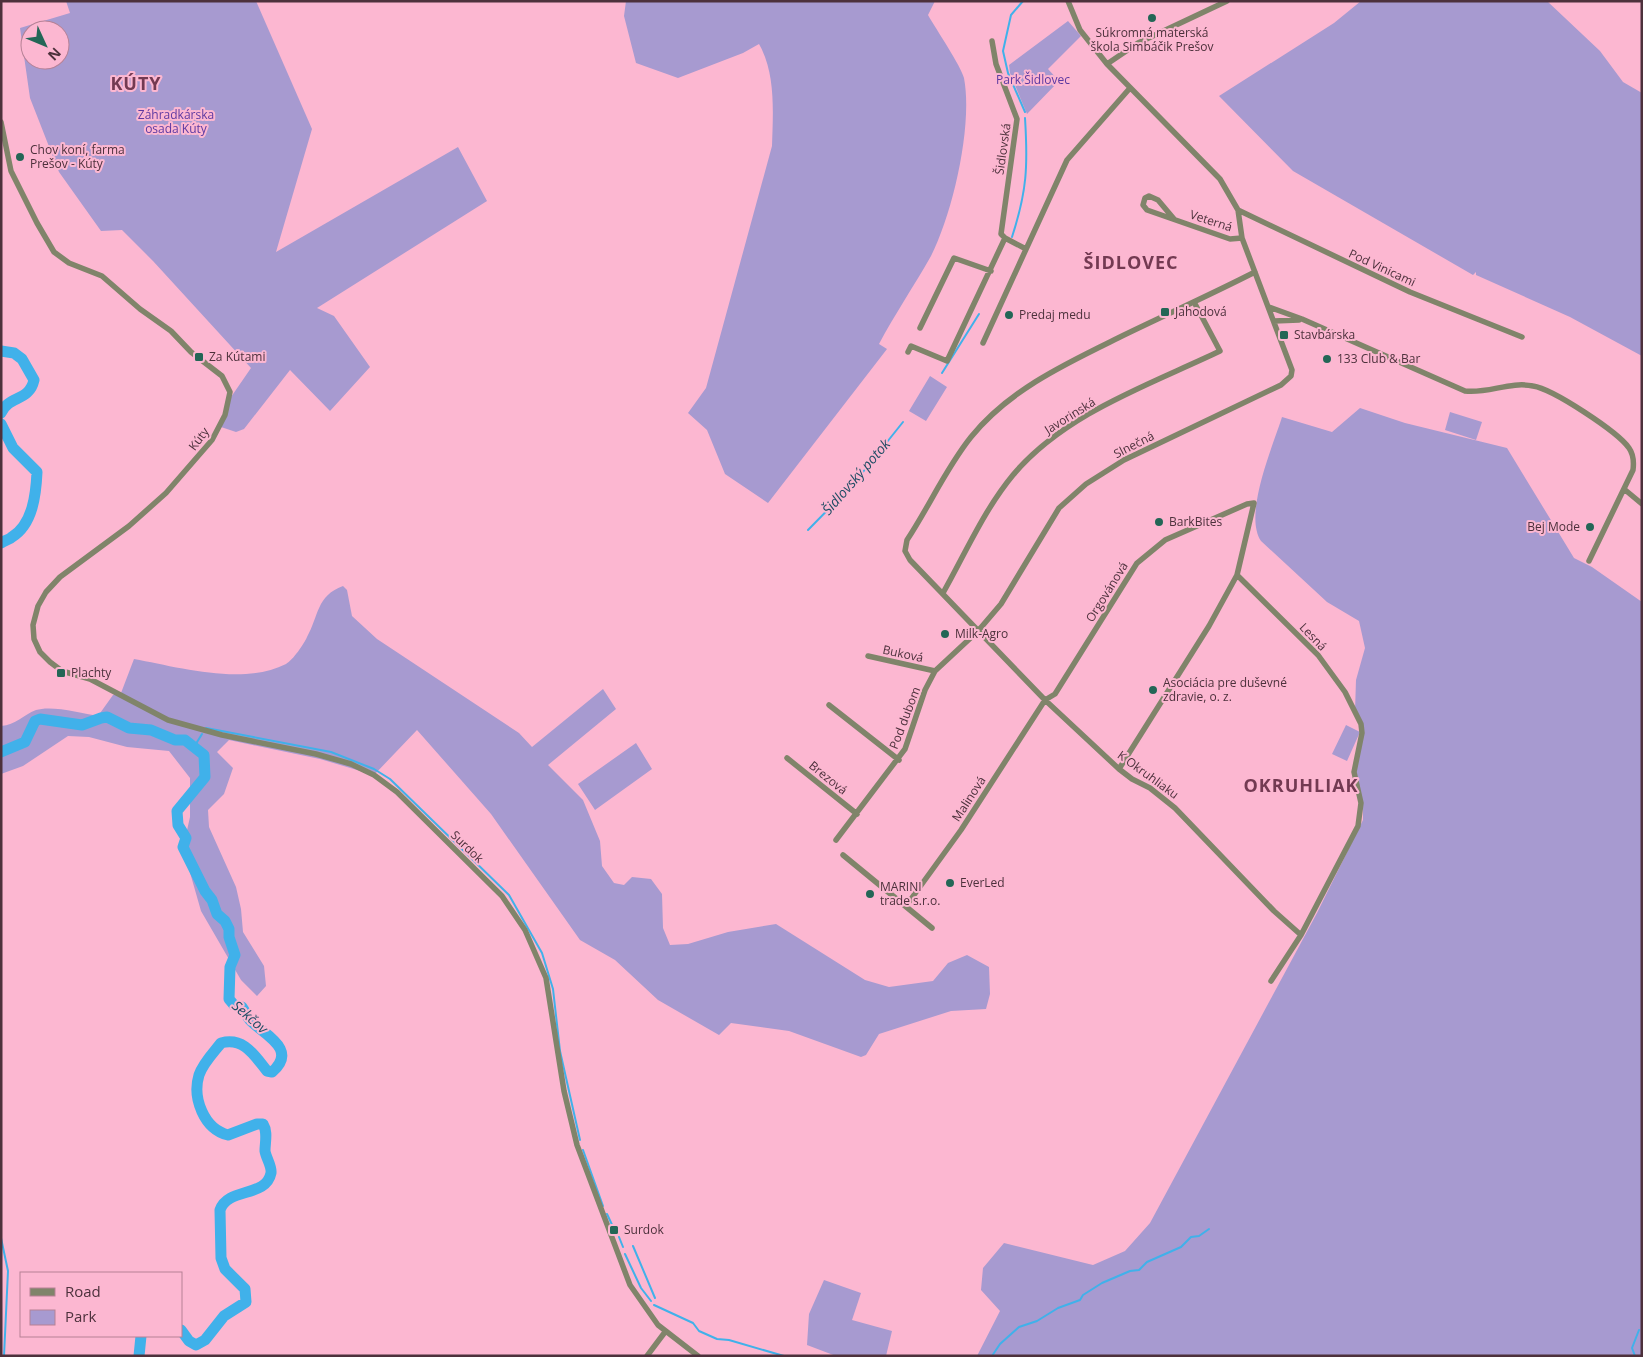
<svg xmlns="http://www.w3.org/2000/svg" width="1643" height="1357" viewBox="0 0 1643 1357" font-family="'Open Sans',sans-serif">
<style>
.green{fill:#a79ad0;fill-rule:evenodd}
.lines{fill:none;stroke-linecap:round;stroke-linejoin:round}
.stream{stroke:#40b1ea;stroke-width:2}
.river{stroke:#40b1ea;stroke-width:11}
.street{stroke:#80846a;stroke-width:5.5}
.poi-dot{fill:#236656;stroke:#fcb7d1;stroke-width:2}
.labels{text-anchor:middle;stroke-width:4;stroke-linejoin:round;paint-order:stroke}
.poi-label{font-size:12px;fill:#4d313c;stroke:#fcb7d1;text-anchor:start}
.park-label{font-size:12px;fill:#5d39a1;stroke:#fcb7d1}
.street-label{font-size:12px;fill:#4d313c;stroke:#fcb7d1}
.water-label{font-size:14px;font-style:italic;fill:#1f4c64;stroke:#fcb7d1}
.district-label{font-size:18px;font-weight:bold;letter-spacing:1px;fill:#733a52;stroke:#fcb7d1}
</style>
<rect width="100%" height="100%" fill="#fcb7d1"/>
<path class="green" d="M 66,1 L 256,1 L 312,129 L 276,252 L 458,147 L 487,201 L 317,308 L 334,316 L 370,367 L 330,411 L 290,370 L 244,429 L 236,432 L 221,427 L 231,397 L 251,368 L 153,261 L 122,230 L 101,231 L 59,172 L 30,98 L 20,28 L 70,13 ZM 30,30 L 60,30 L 60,60 L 30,60 Z
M 626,1 L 935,1 L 928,15 C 936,29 961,66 964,78 C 973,125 953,213 931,256 C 914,286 895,314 879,344 L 887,349 L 768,503 L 725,474 L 707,430 L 688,413 L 706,388 L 772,146 C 773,112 776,74 759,44 L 743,53 L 678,78 L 636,63 L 624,16 Z
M 1361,1 L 1547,1 L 1600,51 L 1623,82 L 1642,93 L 1642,356 L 1570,317 L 1476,275 L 1476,272 L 1473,275 L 1293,171 L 1219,96 L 1334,23 Z
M 1068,21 L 1081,36 L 1048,69 L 1059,81 L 1027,114 L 1010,73 L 1009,65 Z
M 930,376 L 947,387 L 926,421 L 909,411 Z
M 1360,408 L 1405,423 L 1507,448 L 1574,558 L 1592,567 L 1642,602 L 1642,1356 L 977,1356 L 1000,1311 L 981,1290 L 983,1268 L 1004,1243 L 1093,1265 L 1125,1251 L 1150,1223 L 1317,913 L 1363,820 L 1363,807 L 1356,772 L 1364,733 L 1355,711 L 1356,680 L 1365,648 L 1359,621 L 1327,602 L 1261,541 C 1243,514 1273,446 1282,417 L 1332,432 Z
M 1450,412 L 1482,422 L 1476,440 L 1445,430 Z
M 343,586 L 347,590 L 352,616 L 377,639 L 519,733 L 532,747 L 603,689 L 616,709 L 548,765 L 583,800 L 600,841 L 602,866 L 614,883 L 624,885 L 632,877 L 651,879 L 662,894 L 663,928 L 670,945 L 688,944 L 728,932 L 776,924 L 865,980 L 889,987 L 933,981 L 948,963 L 967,955 L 989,967 L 990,994 L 986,1009 L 951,1011 L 879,1034 L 866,1055 L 861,1057 L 789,1031 L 731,1023 L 719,1035 L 658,1000 L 615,960 L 580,940 L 491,814 L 417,730 L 374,775 L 320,759 L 229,740 L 217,752 L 233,768 L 224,794 L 208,810 L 209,827 L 236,887 L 241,909 L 243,932 L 264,966 L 266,986 L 257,996 L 241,980 L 201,911 L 183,848 L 190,817 L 190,778 L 169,751 L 127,747 L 89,737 L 68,736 L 23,766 L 1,774 L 1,726 C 16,725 23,715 36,710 C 51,705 82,713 98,716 L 113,695 L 121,693 L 134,659 C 178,667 243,686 286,664 C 293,660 304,644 307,637 C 319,616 316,596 343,586 Z
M 1346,725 L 1360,732 L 1347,761 L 1332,754 Z
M 636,743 L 652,769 L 595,810 L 578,784 Z
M 824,1280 L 861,1293 L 852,1320 L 892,1331 L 886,1356 L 836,1356 L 807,1345 L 809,1314 Z"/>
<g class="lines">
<path class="stream" d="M 1023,1 L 1011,15 L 1003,51 L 1008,73 L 1025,112
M 1012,237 C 1027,191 1028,166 1025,118
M 942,373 L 979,314
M 808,530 L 855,482 L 903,422
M 206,728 L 331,752 L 374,769 L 390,779 L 509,895 L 542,953 L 553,989 L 560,1051 L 580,1140
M 194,747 L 202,734
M 583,1150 L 603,1206
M 607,1214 L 614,1229
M 619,1237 L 623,1247
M 1,1238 L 8,1271 L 4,1356
M 633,1246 L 655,1298
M 625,1254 L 641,1288 L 651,1301
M 654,1305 L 693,1323 L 699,1331 L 717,1339 L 729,1340 L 784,1356
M 992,1356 L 1000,1344 L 1019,1327 L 1037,1321 L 1058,1308 L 1080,1300 L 1083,1295 L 1102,1283 L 1130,1271 L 1139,1270 L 1147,1262 L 1181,1247 L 1191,1237 L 1199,1236 L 1209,1229
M 1635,1356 L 1632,1348 L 1639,1330"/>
<path class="river" d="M 1,351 L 14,353 L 22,359 L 34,380 C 29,402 9,395 1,413
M 1,424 L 13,448 L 37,472 C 36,494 33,524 12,537 C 9,540 5,540 1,543
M 1,752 L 25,742 L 35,721 L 40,719 L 82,725 L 101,718 L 107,717 L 129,728 L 151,730 L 175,740 L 185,740 L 204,755 L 205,777 L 177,811 L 178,825 L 186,838 L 183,847 L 205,891 L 212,900 L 217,914 L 225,921 L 229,929 L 229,937 L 235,955 L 230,967 L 229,999 L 234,1005 L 242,1007 C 245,1011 247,1017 250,1020 C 263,1034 299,1049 272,1072 L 267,1071 C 254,1055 244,1037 221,1043 C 214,1052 203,1063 199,1075 C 192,1098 204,1129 228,1135 L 257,1124 L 263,1124 C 268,1132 265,1142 265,1151 C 266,1158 272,1166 271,1173 C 266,1198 228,1187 220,1210 L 221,1258 L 225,1269 L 245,1289 L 246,1302 L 224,1316 L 205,1340 L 196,1345 L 189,1341 L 181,1330
M 139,1356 L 141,1336"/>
<path class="street" d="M 992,41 L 996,64 L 1017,119 L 1001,234 L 1005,238 L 1026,249
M 1107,64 L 1138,43 L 1227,1
M 1,122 L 11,171 L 37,223 L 54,252 L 69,263 L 102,276 L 140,309 L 171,331 L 191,352 L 222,376 L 230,392 L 225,415 L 212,440 L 166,493 L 129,526 L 60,577 L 46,592 L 38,606 L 33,625 L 34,639 L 40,652 L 50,662 L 62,671 L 90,679 L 168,720 L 222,735 L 316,754 L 351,764 L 374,775 L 397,792 L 502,896 L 525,930 L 546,978 L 564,1091 L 577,1145 L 630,1285 L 658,1325 L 698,1356
M 1238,210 L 1410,292 L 1522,337
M 1174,219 L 1158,200 L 1149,196 L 1145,198 L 1143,205 L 1147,210 L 1230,239 L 1242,238
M 1255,272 C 1210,295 1163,316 1118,338 C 1065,364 1009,390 971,437 C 946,468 929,507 907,540 L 905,551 L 910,560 L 1045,700 L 1119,769 L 1132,779 L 1150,788 L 1175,808 L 1274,911 L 1301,935 L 1271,981
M 1269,307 L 1302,319 L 1465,391 C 1488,394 1510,381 1533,386 C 1553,389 1618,432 1629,448 C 1634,455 1634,462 1633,470 L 1589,561
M 1274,321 L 1299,320
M 920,328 L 954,258 L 991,271
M 983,343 L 1067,160 L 1130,88
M 908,352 L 911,346 L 947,361 L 1005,238
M 1624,489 L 1642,504
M 943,593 C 965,554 984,510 1013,475 C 1065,413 1149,385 1220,351 L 1194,302
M 868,656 L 935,671
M 829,705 L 899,760
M 787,758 L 857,814
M 1119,769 L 1209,626 L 1237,575 L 1318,655 L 1345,692 L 1361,724 L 1362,733 L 1354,772 L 1361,803 L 1358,826 L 1301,935
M 836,840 L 905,749 L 925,690 L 935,671 L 978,631 L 1001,604 L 1059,508 L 1086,484 L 1124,460 L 1281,385 L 1291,376 L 1292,370 L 1242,238 L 1238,210 L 1220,179 L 1107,64 L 1080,30 L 1068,1
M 843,855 L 932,928
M 906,906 L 961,830 L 1045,700 L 1055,694 L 1137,563 L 1165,540 L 1247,504 L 1254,503 L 1237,575
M 647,1356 L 665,1332"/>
</g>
<g class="poi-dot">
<circle cx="1152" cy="18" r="5"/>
<circle cx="20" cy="157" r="5"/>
<rect x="1160" y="307" width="10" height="10" rx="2.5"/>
<circle cx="1009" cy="315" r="5"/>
<rect x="1279" y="330" width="10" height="10" rx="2.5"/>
<rect x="194" y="352" width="10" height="10" rx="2.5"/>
<circle cx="1327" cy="359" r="5"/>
<circle cx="1159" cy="522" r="5"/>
<circle cx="1590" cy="527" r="5"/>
<circle cx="945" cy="634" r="5"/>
<rect x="56" y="668" width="10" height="10" rx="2.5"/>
<circle cx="1153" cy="690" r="5"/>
<circle cx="950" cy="883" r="5"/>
<circle cx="870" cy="894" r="5"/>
<rect x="609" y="1225" width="10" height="10" rx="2.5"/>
</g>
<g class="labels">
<g class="poi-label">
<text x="1152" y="37" text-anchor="middle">Súkromná materská<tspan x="1152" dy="14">škola Simbáčik Prešov</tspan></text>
<text x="30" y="154">Chov koní, farma<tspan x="30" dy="14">Prešov - Kúty</tspan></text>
<text x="1175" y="316">Jahodová</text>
<text x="1019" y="319">Predaj medu</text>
<text x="1294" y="339">Stavbárska</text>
<text x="209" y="361">Za Kútami</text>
<text x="1337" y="363">133 Club &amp; Bar</text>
<text x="1169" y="526">BarkBites</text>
<text x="1580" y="531" text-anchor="end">Bej Mode</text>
<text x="955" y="638">Milk-Agro</text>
<text x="71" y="677">Plachty</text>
<text x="1163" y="687">Asociácia pre duševné<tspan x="1163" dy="14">zdravie, o. z.</tspan></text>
<text x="960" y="887">EverLed</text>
<text x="880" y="891">MARINI<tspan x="880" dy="14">trade s.r.o.</tspan></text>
<text x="624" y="1234">Surdok</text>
</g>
<g class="park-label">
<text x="1033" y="84">Park Šidlovec</text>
<text x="176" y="119">Záhradkárska<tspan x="176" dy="14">osada Kúty</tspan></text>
</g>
<g class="street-label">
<text transform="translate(1003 149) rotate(-82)" y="4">Šidlovská</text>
<text transform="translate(1211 221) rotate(18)" y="4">Veterná</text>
<text transform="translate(1382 268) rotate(25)" y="4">Pod Vinicami</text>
<text transform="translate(1070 416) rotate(-32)" y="4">Javorinská</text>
<text transform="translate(199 439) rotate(-53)" y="4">Kúty</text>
<text transform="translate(1134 445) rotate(-27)" y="4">Slnečná</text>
<text transform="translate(1107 592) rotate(-58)" y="4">Orgovánová</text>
<text transform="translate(1313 637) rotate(46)" y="4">Lesná</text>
<text transform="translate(903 654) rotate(12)" y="4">Buková</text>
<text transform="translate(905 718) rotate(-69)" y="4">Pod dubom</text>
<text transform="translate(1148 775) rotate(36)" y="4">K Okruhliaku</text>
<text transform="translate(828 778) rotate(39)" y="4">Brezová</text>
<text transform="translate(969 799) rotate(-57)" y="4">Malinová</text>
<text transform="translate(467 847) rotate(44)" y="4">Surdok</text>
</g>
<g class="water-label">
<text transform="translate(856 477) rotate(-49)" y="5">Šidlovský potok</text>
<text transform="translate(250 1017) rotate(41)" y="5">Sekčov</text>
</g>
<g class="district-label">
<text x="136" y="90">KÚTY</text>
<text x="1131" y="269">ŠIDLOVEC</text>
<text x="1301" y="792">OKRUHLIAK</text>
</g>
</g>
<rect width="1643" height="1357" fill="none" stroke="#4d313c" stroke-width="5"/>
<rect x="20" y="1272" width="162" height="65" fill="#fcb7d1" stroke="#b68195"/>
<rect x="30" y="1288" width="25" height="8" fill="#80846a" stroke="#b68195"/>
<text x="65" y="1297" font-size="15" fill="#4d313c">Road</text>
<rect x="30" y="1310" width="25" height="15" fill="#a79ad0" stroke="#b68195"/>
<text x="65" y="1322" font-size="15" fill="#4d313c">Park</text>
<g transform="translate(45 45) rotate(134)"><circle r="24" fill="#fcb7d1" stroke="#b68195"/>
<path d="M0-4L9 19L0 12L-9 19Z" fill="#236656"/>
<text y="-8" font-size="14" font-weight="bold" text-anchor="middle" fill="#4d313c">N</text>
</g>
</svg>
